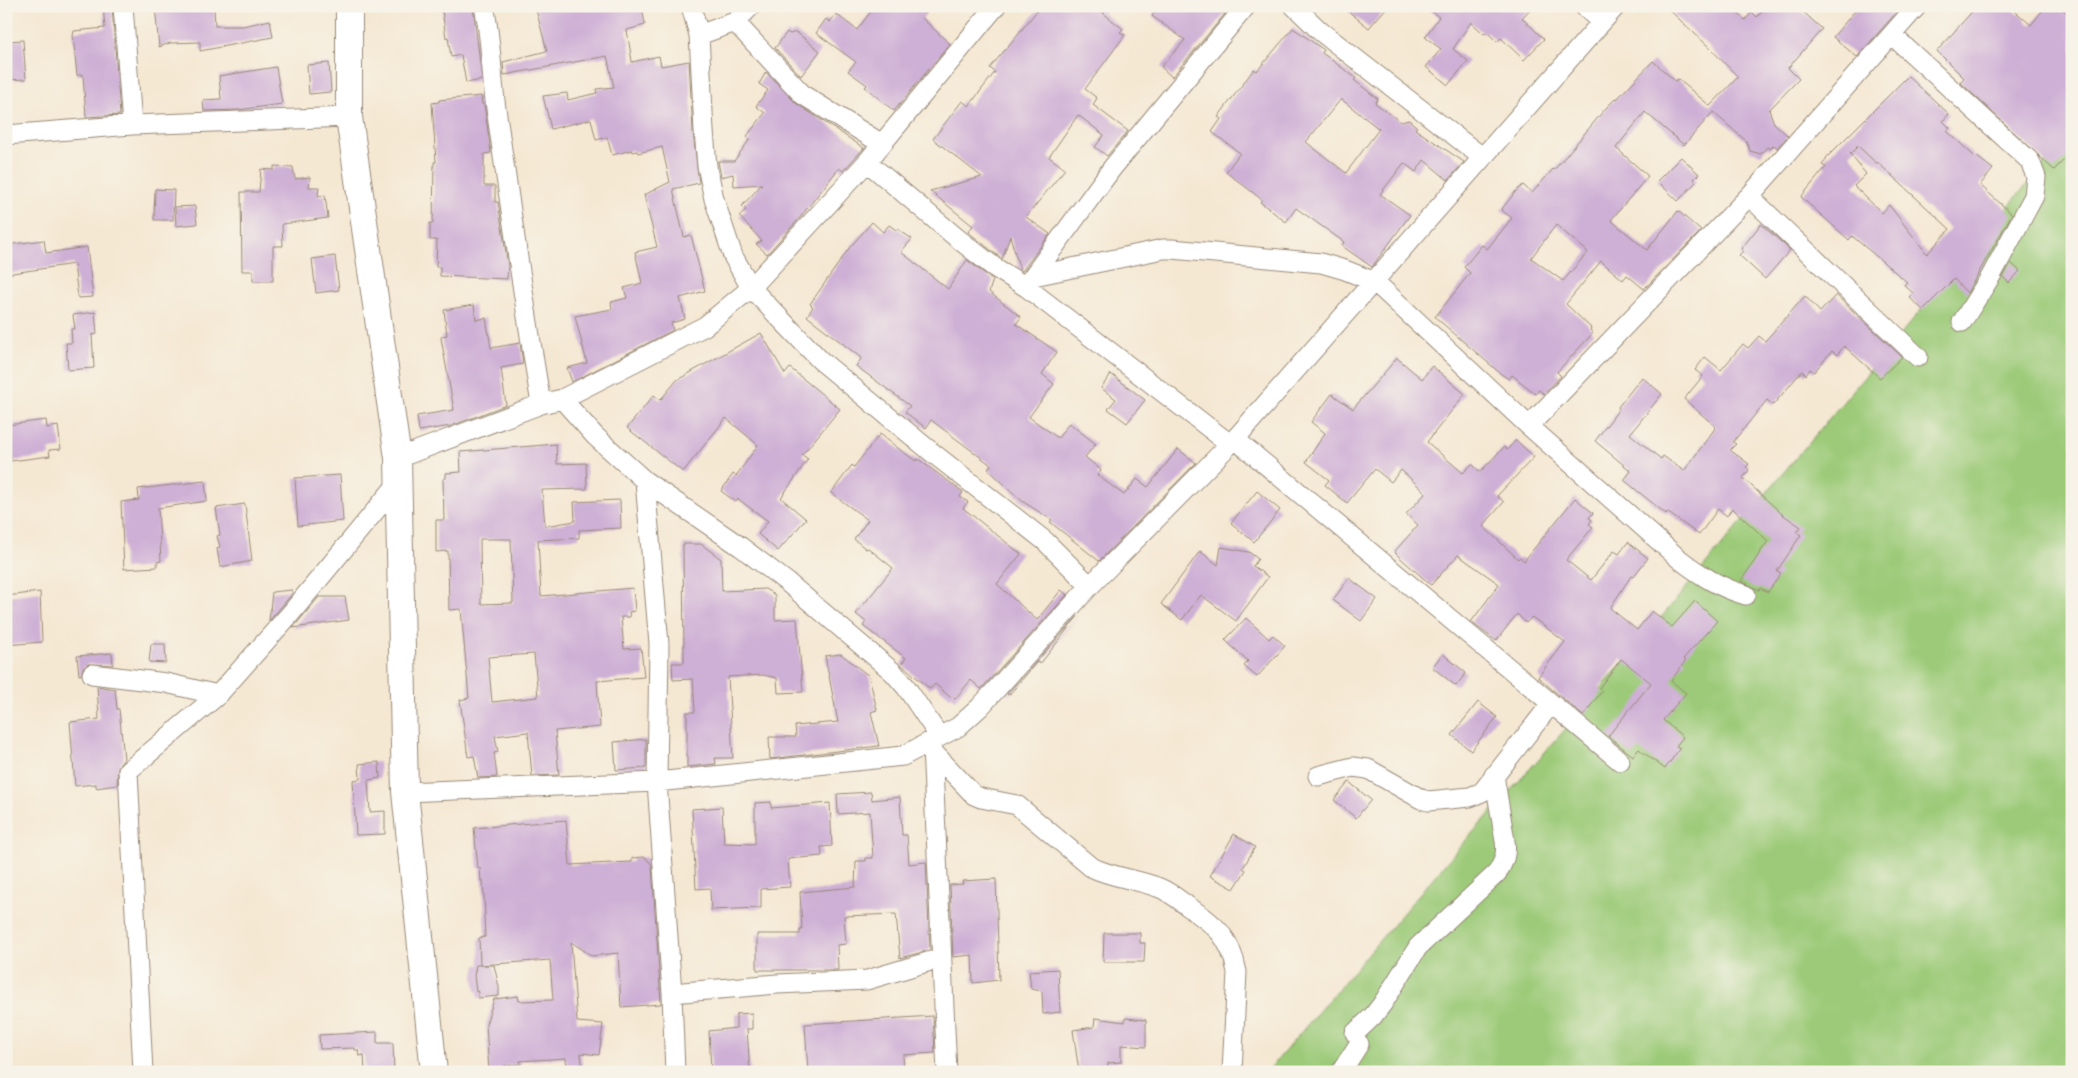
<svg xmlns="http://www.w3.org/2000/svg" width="2078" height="1078" viewBox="0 0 2078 1078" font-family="Mali,sans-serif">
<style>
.green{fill:#9cca78;stroke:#6c7a4b}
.building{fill:#ceafd5;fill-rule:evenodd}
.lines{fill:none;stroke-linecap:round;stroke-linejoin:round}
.minor-casing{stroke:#988978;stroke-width:21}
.secondary-casing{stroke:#988978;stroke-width:28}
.minor{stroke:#fff;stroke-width:19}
.secondary{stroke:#fff;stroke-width:26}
</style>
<rect width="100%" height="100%" fill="#f7f3e8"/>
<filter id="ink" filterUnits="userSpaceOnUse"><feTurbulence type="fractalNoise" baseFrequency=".02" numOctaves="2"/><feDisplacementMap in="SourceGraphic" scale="10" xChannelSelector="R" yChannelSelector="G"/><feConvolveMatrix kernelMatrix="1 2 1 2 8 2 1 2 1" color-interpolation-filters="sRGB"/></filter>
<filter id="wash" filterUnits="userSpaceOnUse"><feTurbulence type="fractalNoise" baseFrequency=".0096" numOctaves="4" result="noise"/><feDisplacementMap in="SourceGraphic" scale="20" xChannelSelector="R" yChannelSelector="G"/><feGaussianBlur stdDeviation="1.12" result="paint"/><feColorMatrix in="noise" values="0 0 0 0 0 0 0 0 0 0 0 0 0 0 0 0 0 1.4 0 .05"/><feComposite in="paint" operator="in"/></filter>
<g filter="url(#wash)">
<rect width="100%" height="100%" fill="#f5e8d3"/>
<path class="green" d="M 2072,131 L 2072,1072 L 1267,1072 L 1450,858 L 1588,704 Z"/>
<g id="blocks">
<path class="building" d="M 103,6 L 112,6 L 120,115 L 86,117 L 83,75 L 77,75 L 73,36 L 74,31 L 105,28 Z
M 155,6 L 190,6 L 190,10 L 214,8 L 215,26 L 243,26 L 270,20 L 273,37 L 200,51 L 200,42 L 170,43 L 159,47 Z
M 460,6 L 473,6 L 482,80 L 466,83 L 461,55 L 451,57 L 448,37 L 446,38 L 442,10 Z
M 535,6 L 642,6 L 645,25 L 627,30 L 632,62 L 659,56 L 661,66 L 689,61 L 693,132 L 699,183 L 673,189 L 684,237 L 691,235 L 705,291 L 680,298 L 685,319 L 671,323 L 673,330 L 572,382 L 567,368 L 587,363 L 575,316 L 612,309 L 611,302 L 627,298 L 624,288 L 642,283 L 635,252 L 657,247 L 644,195 L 670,182 L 662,147 L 638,153 L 637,151 L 633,152 L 632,150 L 612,155 L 607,137 L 596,140 L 591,119 L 551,129 L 543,96 L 567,93 L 568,100 L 597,93 L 596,89 L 614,87 L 607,56 L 504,75 L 503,62 L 547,51 Z
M 875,6 L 931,6 L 922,18 L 950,44 L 894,111 L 865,87 L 867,85 L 848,71 L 856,62 L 816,33 L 826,19 L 830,22 L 836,14 L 857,30 Z
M 1041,6 L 1109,6 L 1103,13 L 1123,29 L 1120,32 L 1125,35 L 1085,89 L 1097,98 L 1093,105 L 1128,131 L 1107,156 L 1095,147 L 1104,135 L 1078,115 L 1049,157 L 1065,169 L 1026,217 L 1050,234 L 1022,271 L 1020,270 L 1010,236 L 1002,259 L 968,232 L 973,226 L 930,191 L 982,177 L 933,139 L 962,101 L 969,106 L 995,72 L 990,68 Z
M 1159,6 L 1214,6 L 1225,14 L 1172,77 L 1161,67 L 1185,40 L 1152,16 Z
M 1342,6 L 1388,6 L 1369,28 Z
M 1424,6 L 1533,6 L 1522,18 L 1544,39 L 1524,60 L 1501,38 L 1497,42 L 1487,32 L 1484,34 L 1471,22 L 1453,49 L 1468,61 L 1448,85 L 1426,67 L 1441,49 L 1425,37 L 1439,17 Z
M 1665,6 L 1730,6 L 1745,20 L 1752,12 L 1757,17 L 1767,6 L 1797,6 L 1822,29 L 1788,68 L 1799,79 L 1769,110 L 1774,123 L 1788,136 L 1777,148 L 1774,145 L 1770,149 L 1767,147 L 1761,154 L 1750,151 L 1746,141 L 1713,112 L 1684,145 L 1645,112 L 1616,148 L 1648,176 L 1611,220 L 1647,250 L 1678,211 L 1701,231 L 1644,289 L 1627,275 L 1623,280 L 1601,261 L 1566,304 L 1591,328 L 1590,330 L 1593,333 L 1557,372 L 1561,376 L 1544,394 L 1539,390 L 1536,394 L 1512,375 L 1509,379 L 1501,374 L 1435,317 L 1470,273 L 1464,267 L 1482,245 L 1487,249 L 1512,218 L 1501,210 L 1516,191 L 1523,185 L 1532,193 L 1553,169 L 1554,170 L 1606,108 L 1616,98 L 1617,99 L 1653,61 L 1675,81 L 1678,79 L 1710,106 L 1738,77 L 1708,46 ZM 1556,225 L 1588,252 L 1563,281 L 1531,258 Z
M 1859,6 L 1902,6 L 1857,57 L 1833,37 Z
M 1977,6 L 2009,6 L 2031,25 L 2046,6 L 2059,6 L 2072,17 L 2072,152 L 2054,170 L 1960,82 L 1964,78 L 1937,51 Z
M 1293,28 L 1324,50 L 1322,53 L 1356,78 L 1354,80 L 1378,99 L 1375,103 L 1401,122 L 1409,120 L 1417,127 L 1415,129 L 1464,162 L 1448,180 L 1424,160 L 1416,172 L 1404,163 L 1380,194 L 1410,215 L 1372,267 L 1342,246 L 1344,242 L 1296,208 L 1286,222 L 1260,202 L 1262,200 L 1251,191 L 1226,172 L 1240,153 L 1212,132 L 1221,119 L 1218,117 L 1254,69 L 1257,71 ZM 1341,99 L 1379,129 L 1346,173 L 1306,142 Z
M 787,32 L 790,34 L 796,32 L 820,51 L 801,76 L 775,48 Z
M 23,40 L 26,79 L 6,80 L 6,41 Z
M 329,63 L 331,92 L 309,94 L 307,65 Z
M 276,67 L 282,104 L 238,110 L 204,111 L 203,100 L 221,99 L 219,76 Z
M 766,72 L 797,104 L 864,148 L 843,171 L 839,168 L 798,220 L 767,254 L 756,244 L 762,241 L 739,216 L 746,210 L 742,206 L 762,184 L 734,186 L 733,174 L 721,177 L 718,161 L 734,161 L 750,139 L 747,136 L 765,113 L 756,106 L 768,90 L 759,84 Z
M 1908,76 L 1949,114 L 1943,121 L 1950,128 L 1947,131 L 1975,157 L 1976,156 L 1993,169 L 1980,185 L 2012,214 L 1967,293 L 1954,279 L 1923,310 L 1909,297 L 1913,293 L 1904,285 L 1907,282 L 1852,236 L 1849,240 L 1801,197 L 1826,167 L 1822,165 L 1827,159 L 1826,158 ZM 1858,146 L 1876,163 L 1877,162 L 1950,229 L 1927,254 L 1889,205 L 1882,213 L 1854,186 L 1866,174 L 1850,154 Z
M 481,96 L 482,104 L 484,104 L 491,153 L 484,154 L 484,186 L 495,186 L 495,202 L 498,202 L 508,266 L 507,279 L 440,276 L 440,267 L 436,267 L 437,240 L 430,240 L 430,223 L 433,223 L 434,162 L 436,162 L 432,103 L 439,102 L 439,100 Z
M 1681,157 L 1699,174 L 1694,179 L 1696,182 L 1678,201 L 1657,181 Z
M 274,166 L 293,167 L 295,179 L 310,177 L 309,187 L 319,187 L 318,196 L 325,195 L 328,218 L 282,224 L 283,246 L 273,246 L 273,281 L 253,281 L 253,271 L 242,271 L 241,192 L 259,192 L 261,169 L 274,170 Z
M 155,189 L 174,190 L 173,220 L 154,220 Z
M 195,206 L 197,224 L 176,226 L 175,207 Z
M 872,222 L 883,232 L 889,225 L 896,230 L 898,229 L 912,239 L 901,252 L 948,289 L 967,260 L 993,280 L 989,292 L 1021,317 L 1016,324 L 1057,352 L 1042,374 L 1054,384 L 1029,417 L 1058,438 L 1069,423 L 1096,444 L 1085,457 L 1101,470 L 1097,475 L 1124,495 L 1137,479 L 1148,487 L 1178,449 L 1196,463 L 1099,561 L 1050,522 L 1052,520 L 1022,501 L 988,469 L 991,465 L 931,420 L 926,428 L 905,412 L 910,406 L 856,366 L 861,359 L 860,357 L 807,316 L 813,307 L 810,304 L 850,247 Z
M 1761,224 L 1790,250 L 1765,279 L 1739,255 L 1743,251 L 1741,249 Z
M 44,240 L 46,253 L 87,247 L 93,297 L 78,298 L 74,264 L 6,274 L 6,245 Z
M 335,256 L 339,290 L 316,293 L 312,259 Z
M 2011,263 L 2020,271 L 2009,283 L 2003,277 Z
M 1836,295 L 1902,357 L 1880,378 L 1844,346 L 1837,355 L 1832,351 L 1814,372 L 1810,369 L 1806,375 L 1802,371 L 1773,405 L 1767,400 L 1733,442 L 1736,444 L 1730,450 L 1749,464 L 1746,467 L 1749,470 L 1743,478 L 1782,514 L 1801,527 L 1797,532 L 1801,535 L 1777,571 L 1781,573 L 1768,592 L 1760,588 L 1759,590 L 1741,581 L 1768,541 L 1732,508 L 1727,516 L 1718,509 L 1699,535 L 1667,512 L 1666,514 L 1624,480 L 1631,471 L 1595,441 L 1619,409 L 1618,407 L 1642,377 L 1662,394 L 1630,434 L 1661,459 L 1663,456 L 1684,471 L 1716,427 L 1684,399 L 1703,376 L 1695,370 L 1705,357 L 1721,370 L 1743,344 L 1748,348 L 1759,336 L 1765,341 L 1805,296 L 1820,312 Z
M 474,305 L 476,320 L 486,318 L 491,348 L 520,343 L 523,364 L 501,368 L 506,405 L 451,426 L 419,431 L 417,416 L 454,410 L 441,338 L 442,336 L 447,335 L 444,310 Z
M 95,312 L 97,334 L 92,335 L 94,368 L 68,370 L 66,343 L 72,343 L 71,329 L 75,329 L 73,315 Z
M 761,333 L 785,374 L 790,368 L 840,409 L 802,455 L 808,459 L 781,498 L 806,519 L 778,551 L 758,534 L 768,521 L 738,499 L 736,502 L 721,491 L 733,474 L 736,476 L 758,445 L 726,418 L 683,472 L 627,428 L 654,395 L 660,400 L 662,398 L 677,380 Z
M 1397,358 L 1422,379 L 1432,366 L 1465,394 L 1427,442 L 1463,473 L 1472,464 L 1480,472 L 1504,447 L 1507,450 L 1516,440 L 1534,457 L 1497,496 L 1504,502 L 1483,526 L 1518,559 L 1520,557 L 1524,561 L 1575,498 L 1593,513 L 1589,518 L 1592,520 L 1589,524 L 1593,527 L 1566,560 L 1591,580 L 1614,551 L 1619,554 L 1628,542 L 1648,558 L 1633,577 L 1631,576 L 1610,608 L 1637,630 L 1652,611 L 1672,627 L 1695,601 L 1717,621 L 1683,659 L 1686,660 L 1671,681 L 1686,693 L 1663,720 L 1683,737 L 1676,746 L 1680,748 L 1665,769 L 1639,749 L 1633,756 L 1608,736 L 1651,683 L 1621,659 L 1599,688 L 1602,691 L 1583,716 L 1538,677 L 1565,642 L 1532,617 L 1526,623 L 1517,614 L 1496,641 L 1471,622 L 1499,584 L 1458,555 L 1431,585 L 1396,554 L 1395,551 L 1418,525 L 1406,514 L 1426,493 L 1401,470 L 1391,482 L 1375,469 L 1347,503 L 1325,485 L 1329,480 L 1306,462 L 1325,433 L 1311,422 L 1332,394 L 1353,409 Z
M 1111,374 L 1145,400 L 1127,423 L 1108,409 L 1116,399 L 1101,388 Z
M 46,420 L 47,428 L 58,426 L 61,449 L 49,450 L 50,456 L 11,461 L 7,425 Z
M 880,434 L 903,452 L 916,461 L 918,459 L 963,492 L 960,497 L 968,502 L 963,508 L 1021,554 L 997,584 L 1037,620 L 1061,590 L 1067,595 L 981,689 L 971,680 L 955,699 L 952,696 L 950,697 L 935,684 L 930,689 L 901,664 L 906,658 L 863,626 L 866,622 L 856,614 L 893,568 L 868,548 L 866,549 L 854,539 L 868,520 L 831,493 L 852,465 L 854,467 Z
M 556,444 L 557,464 L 586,463 L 587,489 L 542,490 L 545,526 L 575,521 L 574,502 L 620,500 L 621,528 L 579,530 L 579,538 L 538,540 L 541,596 L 633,588 L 635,611 L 629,612 L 630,617 L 621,617 L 624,649 L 641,648 L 644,677 L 597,681 L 600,727 L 555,731 L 559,775 L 532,776 L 528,732 L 495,736 L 498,752 L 494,753 L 497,777 L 478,778 L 474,756 L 468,757 L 460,700 L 469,698 L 461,609 L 449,610 L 448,551 L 436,552 L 436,520 L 444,520 L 443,479 L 446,478 L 446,473 L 461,472 L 460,452 ZM 480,539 L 511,539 L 513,603 L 481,604 ZM 534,654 L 538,697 L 492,702 L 488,657 Z
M 340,475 L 343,521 L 298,526 L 295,478 Z
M 205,481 L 207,501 L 158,508 L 161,561 L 157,562 L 157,567 L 124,569 L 121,502 L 139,500 L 138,489 Z
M 1257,491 L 1280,510 L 1254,542 L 1231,523 Z
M 245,504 L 252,561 L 220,567 L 217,548 L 220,547 L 217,536 L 220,535 L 216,508 Z
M 683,544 L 701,544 L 721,559 L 722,591 L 765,589 L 775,595 L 775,620 L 797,619 L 803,692 L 778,693 L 777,678 L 763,675 L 728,677 L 733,758 L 715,758 L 716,764 L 687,767 L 687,712 L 695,712 L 693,679 L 673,680 L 672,663 L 684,663 Z
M 1221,547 L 1249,552 L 1258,559 L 1253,566 L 1268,577 L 1236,621 L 1201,595 L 1182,620 L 1161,604 L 1200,551 L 1218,565 Z
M 1349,578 L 1377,599 L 1361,621 L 1333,600 Z
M 292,590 L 292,594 L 269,621 L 272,592 Z
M 40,592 L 42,642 L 6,645 L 6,596 Z
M 319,597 L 345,597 L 349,620 L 293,628 Z
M 1078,616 L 1040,664 L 1037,662 L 1009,695 L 1007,694 Z
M 1246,618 L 1269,639 L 1273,635 L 1285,646 L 1257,677 L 1244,666 L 1248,661 L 1225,640 Z
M 151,644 L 165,644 L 166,663 L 149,662 Z
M 112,653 L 113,665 L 88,664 L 83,668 L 81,675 L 79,675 L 77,656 Z
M 841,654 L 869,676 L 877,710 L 871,712 L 879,746 L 770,759 L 769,737 L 796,737 L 795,726 L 838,722 L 825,656 Z
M 1443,654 L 1466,673 L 1456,686 L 1432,667 Z
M 97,686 L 115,689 L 117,709 L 119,709 L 124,759 L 118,767 L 117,785 L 96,788 L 96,784 L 75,786 L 70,722 L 99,719 Z
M 1478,702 L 1497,717 L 1471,751 L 1452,735 Z
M 646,739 L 646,768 L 616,770 L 614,742 Z
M 379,762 L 380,778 L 368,780 L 370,812 L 385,811 L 385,834 L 356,835 L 353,780 L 360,779 L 359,764 Z
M 1349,782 L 1371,800 L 1356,818 L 1334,800 Z
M 871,792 L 872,800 L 900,797 L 902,835 L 907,835 L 909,864 L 926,862 L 930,950 L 900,958 L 896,914 L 844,916 L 846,944 L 837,945 L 838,970 L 757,970 L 757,934 L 800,934 L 800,930 L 802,930 L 800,892 L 855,887 L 856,861 L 866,861 L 866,858 L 873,858 L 870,812 L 838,814 L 837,794 Z
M 771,802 L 771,808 L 830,803 L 832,846 L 821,847 L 822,856 L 788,859 L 790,887 L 761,889 L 761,908 L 711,910 L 710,888 L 696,889 L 692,809 L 722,807 L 724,843 L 755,844 L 755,803 Z
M 566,820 L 570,865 L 632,862 L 632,858 L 645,857 L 652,865 L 661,1004 L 621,1007 L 618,953 L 592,956 L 571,942 L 577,1022 L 603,1024 L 599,1055 L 581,1053 L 583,1072 L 567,1072 L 566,1058 L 520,1061 L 521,1064 L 504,1066 L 504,1072 L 489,1072 L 486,1024 L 494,999 L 518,996 L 519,1001 L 553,1000 L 550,960 L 480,965 L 479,938 L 485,937 L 484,915 L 485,915 L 483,880 L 481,881 L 480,868 L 478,868 L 474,828 Z
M 1234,834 L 1255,847 L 1243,868 L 1246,870 L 1234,889 L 1210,876 Z
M 996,879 L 999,980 L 973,983 L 972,955 L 953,957 L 950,885 L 963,884 L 962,881 Z
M 1104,933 L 1140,933 L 1140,943 L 1145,943 L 1144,962 L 1103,962 Z
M 476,965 L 494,965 L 499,987 L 499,996 L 478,998 L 478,991 L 476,992 L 474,976 Z
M 1058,969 L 1060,1012 L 1043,1014 L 1042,991 L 1031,989 L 1029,971 Z
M 752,1013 L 752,1029 L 747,1029 L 750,1072 L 711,1072 L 709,1031 L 736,1028 L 736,1014 Z
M 933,1016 L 935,1053 L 903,1055 L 904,1072 L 808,1072 L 805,1024 Z
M 1095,1018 L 1125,1022 L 1125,1018 L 1146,1020 L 1146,1047 L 1121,1045 L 1121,1062 L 1108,1063 L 1107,1072 L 1079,1072 L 1073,1030 L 1094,1027 Z
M 377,1032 L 377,1043 L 393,1043 L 394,1072 L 365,1072 L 364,1055 L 359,1056 L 358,1050 L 355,1050 L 355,1048 L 320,1049 L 319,1035 Z"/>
</g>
</g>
<g filter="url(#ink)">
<use href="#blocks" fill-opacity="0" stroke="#988978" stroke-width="1"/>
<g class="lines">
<defs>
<path id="minor" d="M 123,6 L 132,125
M 484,6 C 492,42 491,79 497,115 C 511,212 525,308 541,404
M 996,6 L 867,162 L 751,288 L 820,360 L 929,450 L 1045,541 L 1090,586
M 1294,6 L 1320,31 L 1482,157
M 1584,6 L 1601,22
M 735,22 L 803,95 L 882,144
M 699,35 L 735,22 L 751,6
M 1893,36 L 2030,161 L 2036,177 L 2034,196 L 1991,276 L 1962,322
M 6,135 L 132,125 L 349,117
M 867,162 L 957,238 L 994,267 L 1026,287 L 1230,444
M 1749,196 L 1918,357
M 1034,276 L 1163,249 L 1172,249 L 1321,263 L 1345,270 L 1375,282 L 1529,426 L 1678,558 C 1700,575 1720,588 1746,595
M 1030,280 L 1113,167 L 1246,6
M 562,399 L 595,436 L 645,481 L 741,547 L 787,582 L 893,672 L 906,687 L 939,736
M 1529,426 L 1753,192 L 1917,6
M 1235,439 L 1620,761
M 398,458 L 541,404 L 562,399 L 705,326 L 751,288 L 733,256 L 714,199 L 707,166 L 704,131 L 699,35 L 691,6
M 645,481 L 659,644 L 657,782 L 672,993 L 675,1072
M 92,674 L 166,683 L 218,695
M 932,746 L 947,1072
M 933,752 L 974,795 L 981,798 L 1017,805 L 1091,867 C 1111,877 1135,879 1157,887 C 1167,890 1177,898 1186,905 C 1215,925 1230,935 1237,972 L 1232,1072
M 1318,776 L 1353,767 L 1368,769 L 1421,799 L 1428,801 L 1470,797 L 1482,792 L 1551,704
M 405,792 L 657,782 L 903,756 L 958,727 L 980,707 L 1090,586 L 1235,439 L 1616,6
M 672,993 L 777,984 L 867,980 L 941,958
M 1355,1033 L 1373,1016 L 1383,1003 L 1418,947 L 1497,873 C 1504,862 1507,853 1505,841 L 1494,775
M 143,1072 L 128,771 L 218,695 L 291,613 L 399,482
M 1341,1072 L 1359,1044"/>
<path id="secondary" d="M 349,6 L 349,117 L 398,458 L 405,792 L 434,1072"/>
</defs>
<use href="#minor" class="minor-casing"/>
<use href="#secondary" class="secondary-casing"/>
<use href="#minor" class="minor"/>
<use href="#secondary" class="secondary"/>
</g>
</g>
<rect width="2078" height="1078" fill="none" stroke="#f7f3e8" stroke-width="25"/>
</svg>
